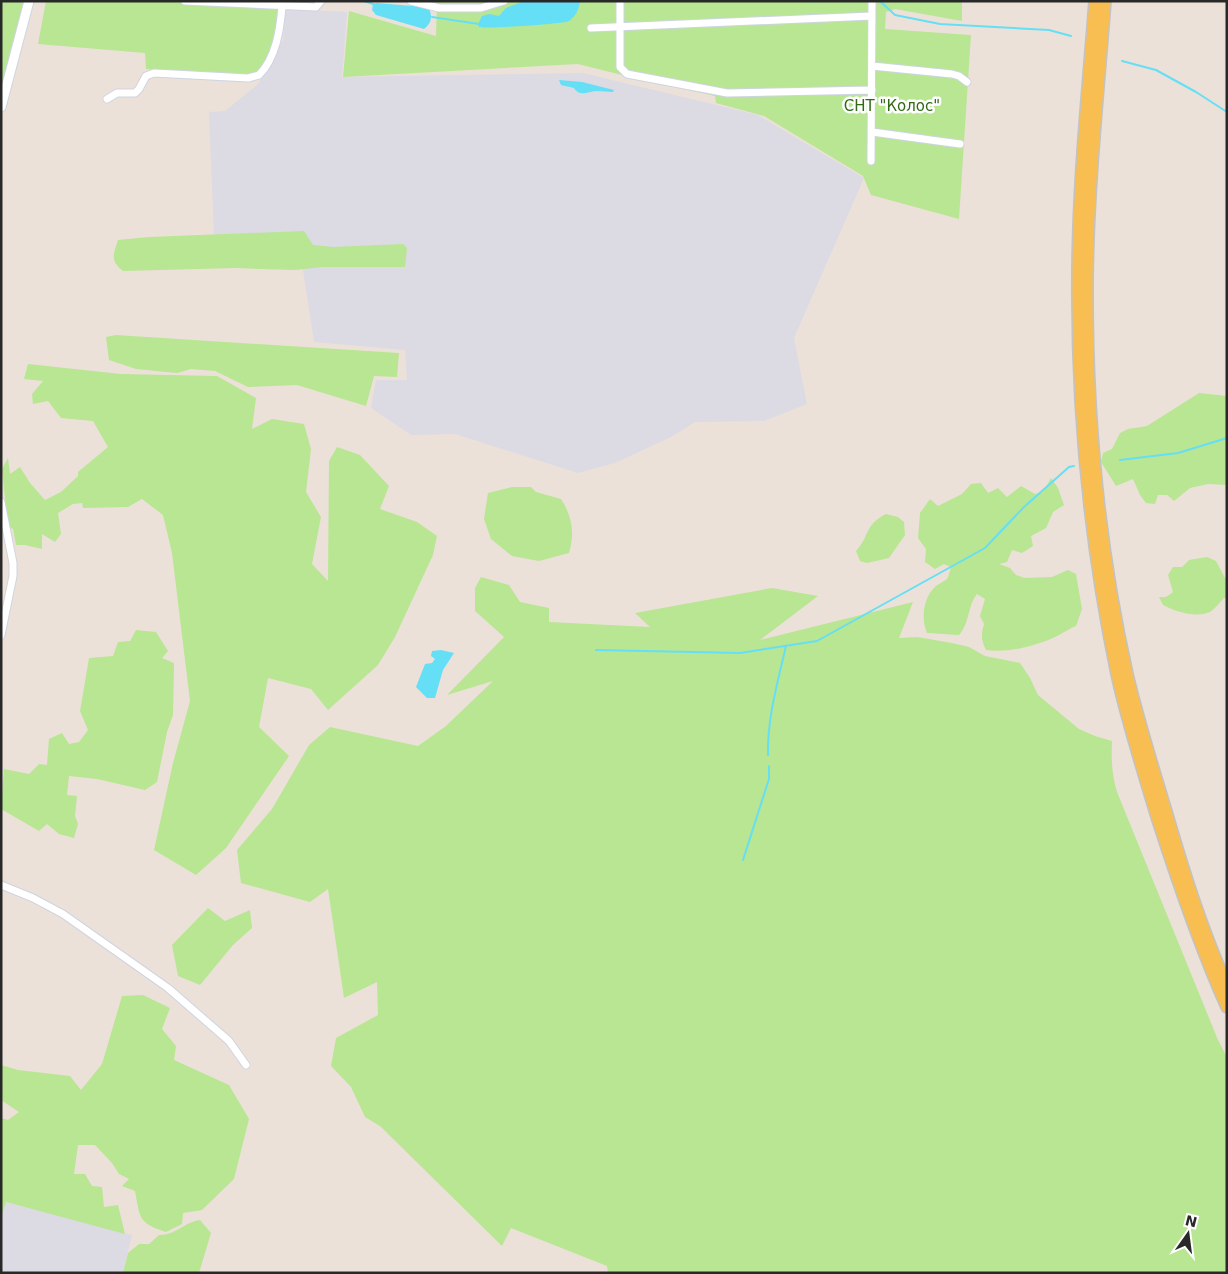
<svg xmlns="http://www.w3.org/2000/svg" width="1228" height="1274" viewBox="0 0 1228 1274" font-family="'DejaVu Sans',sans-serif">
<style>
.industrial{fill:#dcdae3}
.green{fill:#b8e692}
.water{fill:#65dff5}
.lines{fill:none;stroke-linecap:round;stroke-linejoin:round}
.stream{stroke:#65dff5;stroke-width:2}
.minor-casing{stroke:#ced4e2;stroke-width:9}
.tertiary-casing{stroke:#ced4e2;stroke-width:11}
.primary-casing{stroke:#c3c3c3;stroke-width:14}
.minor{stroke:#fff;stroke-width:7}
.tertiary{stroke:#fff;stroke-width:9}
.primary{stroke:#f8be52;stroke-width:11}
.labels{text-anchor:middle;stroke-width:5;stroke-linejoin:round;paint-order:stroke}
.park-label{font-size:15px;fill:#306815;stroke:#fff}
</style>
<rect width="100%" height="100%" fill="#ece1d9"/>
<path class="industrial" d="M 286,9 L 347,12 L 342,77 L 583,73 L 758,115 L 864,178 L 794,338 L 807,404 L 764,421 L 695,422 L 671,437 L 615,463 L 578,473 L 455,434 L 411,435 L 371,408 L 376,380 L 407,380 L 405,350 L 314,342 L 303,270 L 295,232 L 214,237 L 209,112 L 225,111 L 258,84 L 283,40 Z
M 5,1202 L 132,1235 L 123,1273 L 1,1273 L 1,1217 Z"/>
<path class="green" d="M 1,1 L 24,1 L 1,97 Z
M 46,1 L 262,1 L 261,8 L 278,9 C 277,19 278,31 275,41 C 271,52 262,67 253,75 L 146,69 L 145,53 L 38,44 Z
M 430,1 L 962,1 L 962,21 L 895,9 L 886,12 L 885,29 L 971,35 L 959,219 L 871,195 L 863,176 L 764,116 L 716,103 L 715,96 L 622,75 L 578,64 L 343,77 L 349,11 L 436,36 L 437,3 Z
M 304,231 L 313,245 L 333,247 L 403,244 L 407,248 L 405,267 L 322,267 L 295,270 L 235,268 L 123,271 C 110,261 113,255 118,240 L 149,237 Z
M 116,335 L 399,353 L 397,377 L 374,376 L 366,406 L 297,385 L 248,387 L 215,371 L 191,369 L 177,373 L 136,369 L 109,360 L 106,337 Z
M 28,364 L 121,374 L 217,376 L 256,398 L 252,429 L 272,419 L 304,424 L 311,449 L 306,492 L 321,517 L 312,564 L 328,581 L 329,461 L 337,447 L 360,455 L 389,486 L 380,509 L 417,522 L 437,536 L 433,555 L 395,637 L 378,665 L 328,710 L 311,689 L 268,678 L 259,727 L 289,756 L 226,848 L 196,875 L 154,850 L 173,763 L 190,701 L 172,553 L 163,515 L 142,499 L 128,507 L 83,508 L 82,503 L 73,504 L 58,513 L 61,534 L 55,542 L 42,534 L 42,549 L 25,545 L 16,545 L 13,529 L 8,527 L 2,469 L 8,458 L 10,474 L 20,467 L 30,483 L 45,500 L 61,492 L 78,476 L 78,472 L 108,447 L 93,421 L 61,418 L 48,401 L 33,404 L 32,394 L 43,381 L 24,379 Z
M 1199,393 L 1227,396 L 1227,485 L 1208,484 L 1190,488 L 1174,501 L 1167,495 L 1158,495 L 1155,504 L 1146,503 L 1140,495 L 1133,479 L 1116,486 L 1101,462 L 1103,453 L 1112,449 L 1120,433 L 1128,429 L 1147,426 Z
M 1051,478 L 1058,488 L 1064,505 L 1053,512 L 1046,528 L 1031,536 L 1033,546 L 1022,553 L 1012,550 L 1007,562 L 999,564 L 1010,568 L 1016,575 L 1025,578 L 1052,577 L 1068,570 L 1076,574 L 1082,609 L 1076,626 C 1070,628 1065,632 1059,635 C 1037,646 1010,653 986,650 C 981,640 981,634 984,624 L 980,616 L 985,599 L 977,594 C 967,607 970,623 959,635 L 927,633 C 921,619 923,599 934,588 C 937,584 944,582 947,579 C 949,576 950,570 951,567 L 944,564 L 935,569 L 925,562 L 926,549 L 918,538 L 920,513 L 930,499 L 938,506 L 962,494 L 971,484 L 981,483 L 988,493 L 998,488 L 1007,497 L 1021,486 L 1035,494 L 1043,492 Z
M 512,487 L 531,487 L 536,492 L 561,499 C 572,516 575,533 569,553 L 539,561 L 512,556 L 491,539 L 484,519 L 488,493 Z
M 886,514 L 898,517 L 904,522 L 905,535 L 889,558 L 867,563 L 860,561 L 856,551 C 870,536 864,525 886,514 Z
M 1207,557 L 1216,561 L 1225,578 L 1227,578 L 1227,599 L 1224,598 C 1220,602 1215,609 1210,612 C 1196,618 1176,612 1163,605 L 1159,597 L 1166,597 L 1173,592 L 1168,575 L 1173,567 L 1182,567 L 1189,560 Z
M 481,577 L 509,585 L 520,602 L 549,608 L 549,622 L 650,627 L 635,613 L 772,588 L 818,596 L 760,640 L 913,602 L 899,638 L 917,637 L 952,643 L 969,647 L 985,656 L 1020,663 L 1030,678 L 1038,695 L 1079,729 L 1095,736 L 1112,741 C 1111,759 1112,775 1117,792 L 1218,1040 L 1227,1057 L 1227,1273 L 608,1273 L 607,1266 L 511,1228 L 502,1246 L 380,1126 L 365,1117 L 351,1087 L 331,1066 L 336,1038 L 378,1015 L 377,982 L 344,998 L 328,889 L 310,902 L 241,883 L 237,850 L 272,809 L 309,745 L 330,727 L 418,746 L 446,726 L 493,681 L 447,695 L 504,637 L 475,611 L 475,588 Z
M 136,630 L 156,632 L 168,651 L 162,658 L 174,663 L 173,715 L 167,732 L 157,782 L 145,790 L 97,779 L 69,776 L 67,795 L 77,796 L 75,816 L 78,824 L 74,838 L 59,834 L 47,824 L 39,831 L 1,809 L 4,769 L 29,774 L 39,764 L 47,765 L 49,739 L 62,733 L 69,744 L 79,742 L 88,730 L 80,711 L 89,658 L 113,656 L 118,642 L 130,641 Z
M 208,908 L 225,921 L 250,910 L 252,928 L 233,945 L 200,985 L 178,976 L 172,945 Z
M 143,995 L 170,1008 L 162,1029 L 176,1046 L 174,1060 L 229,1085 L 249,1119 L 234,1179 L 202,1210 L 183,1213 L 182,1224 L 166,1232 C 138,1223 140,1218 135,1191 L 122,1186 L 129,1179 L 119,1174 L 112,1163 L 95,1145 L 78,1145 L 74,1174 L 85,1174 L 92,1186 L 102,1187 L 104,1207 L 118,1205 L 125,1234 L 6,1202 L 1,1217 L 1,1118 L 8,1120 L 19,1112 L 1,1100 L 1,1065 L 18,1070 L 70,1076 L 81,1090 L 102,1064 L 122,996 Z
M 200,1220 L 211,1233 L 199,1273 L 123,1273 L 128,1253 L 139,1244 L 149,1244 L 159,1235 C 177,1235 184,1222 200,1220 Z"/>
<path class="water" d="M 524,1 L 580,1 C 579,9 576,16 569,21 C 564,24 486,29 479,27 L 478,24 L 482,16 L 489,14 L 499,16 L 506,8 Z
M 377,3 L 424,7 L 429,9 C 433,17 431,24 424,29 L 376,15 L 372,10 L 373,4 Z
M 559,80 L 582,82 L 614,90 L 613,92 C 607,92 602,91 596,91 C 587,92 580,97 574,88 L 561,85 Z
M 441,650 L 454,653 L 443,670 L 435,698 L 427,698 L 416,687 L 425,664 L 432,663 L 435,659 L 431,656 L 432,651 Z"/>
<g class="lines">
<path class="stream" d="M 364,1 L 376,5
M 880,1 L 895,15 L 940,24 L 1049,30 L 1071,36
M 432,17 L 479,24
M 1122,61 L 1156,70 L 1196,92 L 1227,112
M 1120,460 L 1178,453 L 1227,438
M 596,650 L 740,653 L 817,641 L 985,548 L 1024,507 L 1069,467 L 1074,466
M 768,755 C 767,719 778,681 786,646
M 743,860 L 769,779 L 769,766"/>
<defs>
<path id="minor" d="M 185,1 L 316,7 L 321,1
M 411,1 L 439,8 L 481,8 L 504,1
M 620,1 L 620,67 L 627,74 L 727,93 L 872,90
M 591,28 L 872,16
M 872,66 L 952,74 L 959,76 L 967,82
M 107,99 L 117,93 L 135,93 L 139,89 L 146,76 L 154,73 L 248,78 L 259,75 C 276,58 280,30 282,7
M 872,132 L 960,144
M 871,161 L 872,1
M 1,502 L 13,563 L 13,576 L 1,635
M 1,885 L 33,898 L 63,914 L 168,988 L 229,1041 L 246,1065"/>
<path id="tertiary" d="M 1,107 L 29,1"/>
<path id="primary" d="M 1095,1 C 1088,94 1078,186 1078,279 C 1077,412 1090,544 1117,674 C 1128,724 1144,774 1159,823 C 1179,885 1200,947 1227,1007
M 1105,1 C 1098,93 1088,186 1087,278 C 1086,410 1098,545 1127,674 C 1138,721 1153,768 1167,815 C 1184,873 1202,931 1227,986"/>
</defs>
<use href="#minor" class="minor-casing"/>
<use href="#tertiary" class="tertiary-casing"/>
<use href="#primary" class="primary-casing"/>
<use href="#minor" class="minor"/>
<use href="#tertiary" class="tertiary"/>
<use href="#primary" class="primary"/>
</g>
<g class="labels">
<g class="park-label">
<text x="892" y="111">СНТ "Колос"</text>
</g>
</g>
<rect width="1228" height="1274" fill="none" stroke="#282828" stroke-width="5"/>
<g transform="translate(1188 1234) rotate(14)" stroke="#ffffff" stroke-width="4" paint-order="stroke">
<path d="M0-4L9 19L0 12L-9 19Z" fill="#282828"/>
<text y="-8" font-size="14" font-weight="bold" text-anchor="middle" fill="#282828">N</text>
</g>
</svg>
